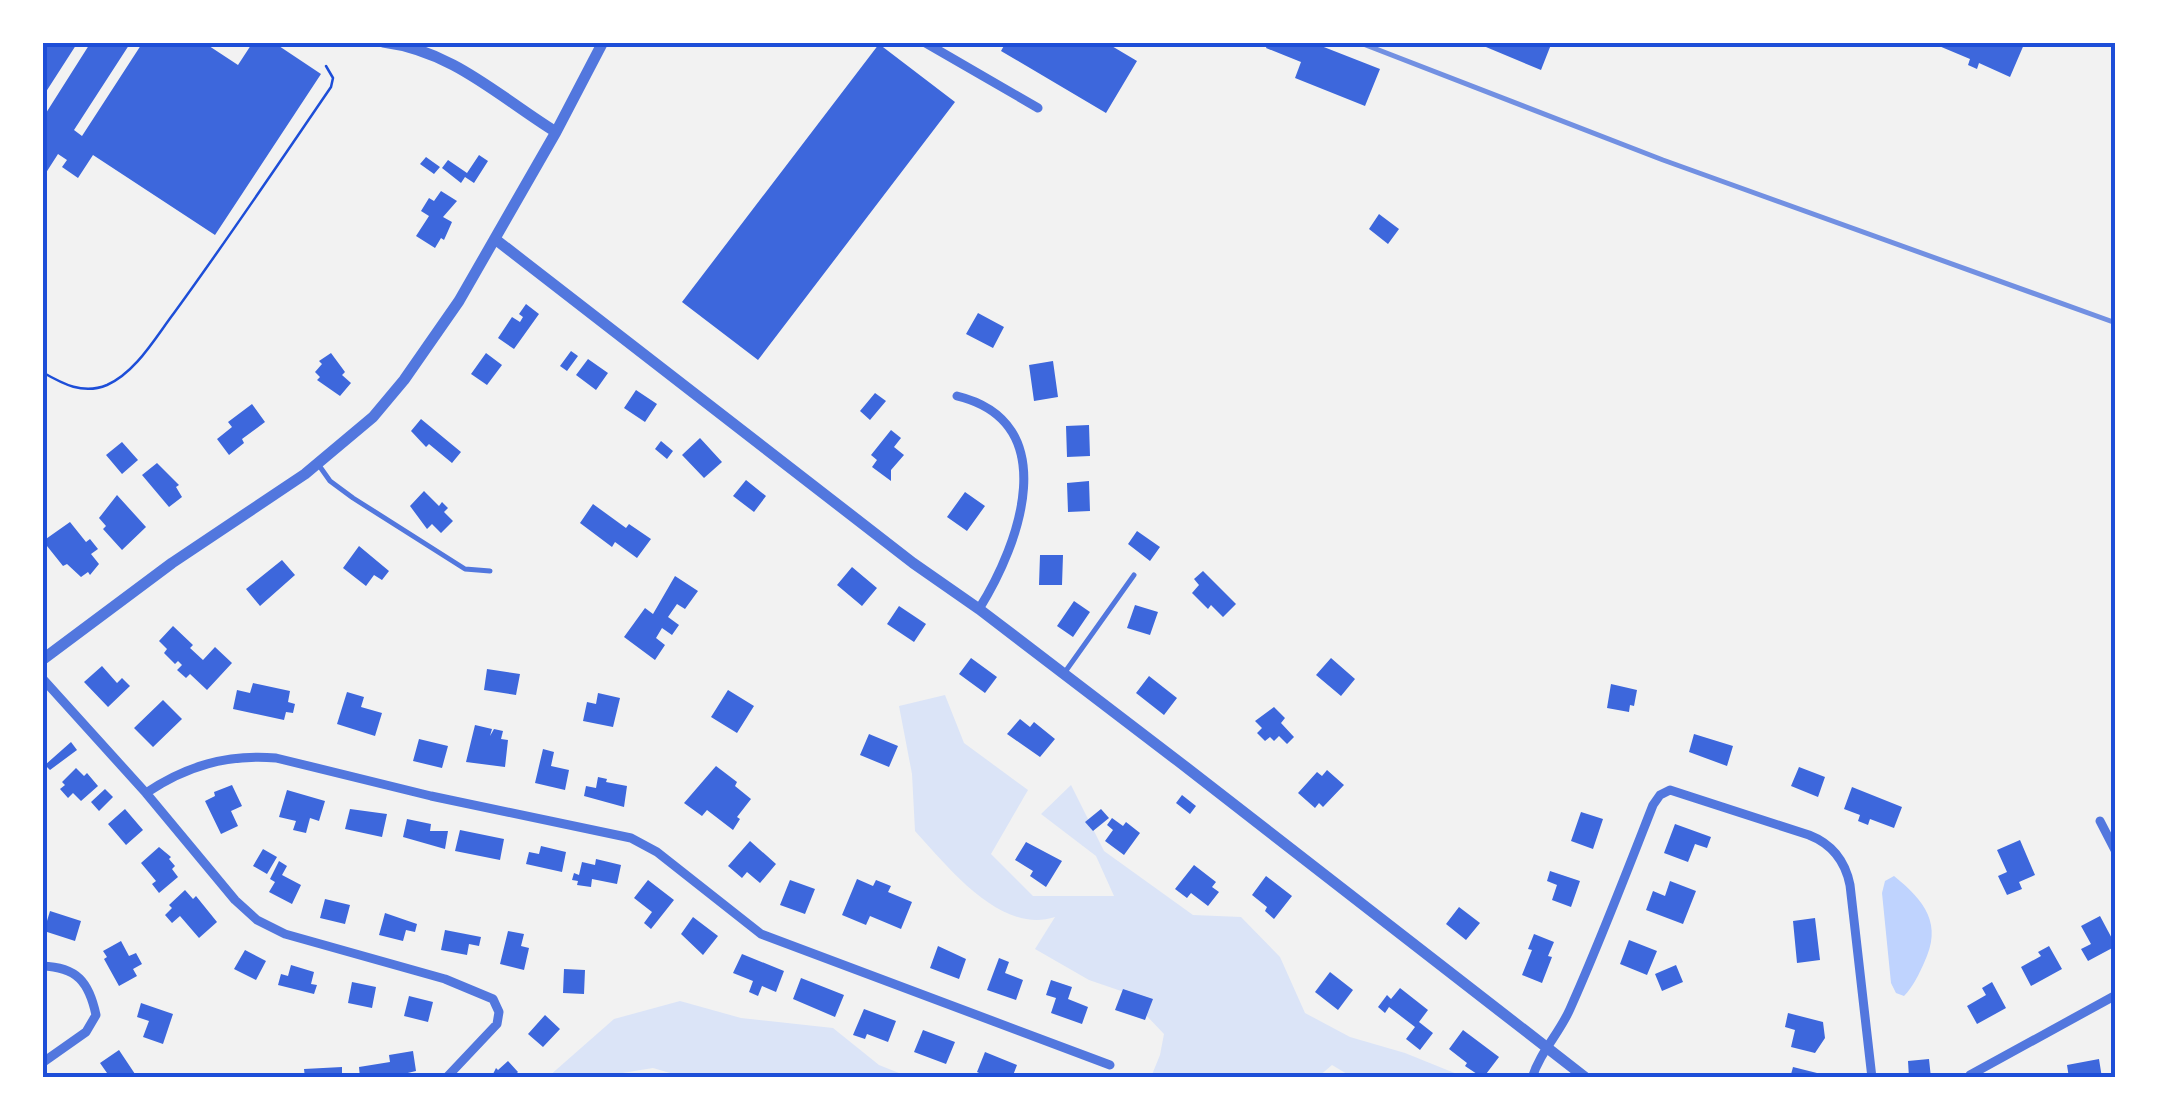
<svg xmlns="http://www.w3.org/2000/svg" width="2158" height="1120" viewBox="0 0 2158 1120" font-family="'Golos Text',sans-serif">
<style>
.green{fill:#dbe4f7}
.water{fill:#bfd3fe}
.building{fill:#3d67dc}
.lines{fill:none;stroke-linecap:round;stroke-linejoin:round}
.path{stroke:#1d4ed8;stroke-width:2.5}
.service{stroke:#5277de;stroke-width:5}
.minor{stroke:#5277de;stroke-width:9}
.tertiary{stroke:#5277de;stroke-width:11}
.rail{stroke:#7290e2;stroke-width:5}
.neatline{fill:none;stroke:#1d4ed8;stroke-width:4}
</style>
<rect width="100%" height="100%" fill="#f2f2f2"/>
<path class="green" d="M 945,695 L 964,743 L 1028,790 L 991,854 L 1033,896 L 1114,896 L 1096,856 L 1041,814 L 1071,785 L 1104,851 L 1193,915 L 1241,917 L 1280,957 L 1305,1013 L 1350,1037 L 1405,1053 L 1457,1074 L 1456,1077 L 1352,1077 L 1332,1065 L 1318,1077 L 1151,1077 L 1160,1055 L 1164,1034 L 1124,992 L 1089,980 L 1035,949 L 1055,917 C 1001,935 948,867 915,831 L 912,774 L 899,706 Z
M 680,1001 L 741,1018 L 833,1028 L 879,1065 L 909,1077 L 687,1078 L 653,1068 L 598,1077 L 548,1077 L 614,1019 Z"/>
<path class="water" d="M 1894,876 C 1925,901 1943,924 1924,963 C 1919,974 1913,987 1904,996 L 1896,993 L 1891,983 L 1882,893 L 1885,881 Z"/>
<path class="building" d="M 42,42 L 78,42 L 42,98 Z
M 91,42 L 131,42 L 74,130 L 82,136 L 143,42 L 203,42 L 238,65 L 253,42 L 273,42 L 321,74 L 215,235 L 93,155 L 78,178 L 62,167 L 67,160 L 58,154 L 42,179 L 42,111 L 46,113 Z
M 1006,42 L 1105,42 L 1137,61 L 1106,113 L 1001,51 Z
M 1268,42 L 1311,42 L 1380,69 L 1365,106 L 1295,78 L 1301,62 L 1266,48 Z
M 1474,42 L 1552,42 L 1541,70 Z
M 1941,42 L 2025,42 L 2010,77 L 1979,63 L 1977,69 L 1968,65 L 1970,59 L 1939,46 Z
M 879,44 L 955,102 L 758,360 L 682,302 Z
M 479,155 L 488,161 L 474,183 L 465,177 L 461,183 L 442,168 L 448,160 L 467,173 Z
M 426,157 L 440,167 L 434,174 L 420,164 Z
M 441,191 L 457,201 L 443,217 L 452,222 L 444,240 L 441,238 L 435,248 L 416,236 L 429,216 L 421,211 L 429,198 L 434,201 Z
M 1379,214 L 1399,229 L 1388,244 L 1369,229 Z
M 526,304 L 539,314 L 514,349 L 498,338 L 512,317 L 520,322 L 523,317 L 519,314 Z
M 978,313 L 1004,327 L 993,348 L 966,334 Z
M 571,351 L 578,356 L 567,371 L 560,366 Z
M 331,353 L 345,372 L 342,375 L 351,383 L 340,396 L 317,380 L 320,377 L 315,372 L 322,364 L 319,361 Z
M 486,353 L 502,365 L 487,385 L 471,374 Z
M 588,359 L 608,373 L 596,390 L 576,375 Z
M 1053,361 L 1058,397 L 1034,401 L 1029,365 Z
M 636,390 L 657,404 L 645,422 L 624,408 Z
M 875,393 L 886,401 L 870,420 L 860,411 Z
M 252,404 L 265,422 L 242,439 L 244,443 L 229,455 L 217,439 L 232,427 L 228,422 Z
M 421,419 L 461,452 L 452,463 L 429,444 L 426,447 L 411,431 Z
M 1089,425 L 1090,456 L 1067,457 L 1066,426 Z
M 891,430 L 901,438 L 894,447 L 904,455 L 891,470 L 891,481 L 872,467 L 877,460 L 871,455 Z
M 700,438 L 722,462 L 704,478 L 682,455 Z
M 661,441 L 673,451 L 667,459 L 655,449 Z
M 122,442 L 138,460 L 122,474 L 106,455 Z
M 157,463 L 179,485 L 176,487 L 182,497 L 169,507 L 142,475 Z
M 746,480 L 766,496 L 754,512 L 733,496 Z
M 1089,481 L 1090,511 L 1068,512 L 1067,483 Z
M 424,491 L 439,506 L 442,502 L 448,508 L 444,512 L 453,521 L 441,533 L 432,524 L 427,529 L 410,506 Z
M 965,492 L 985,506 L 967,531 L 947,517 Z
M 117,495 L 146,527 L 122,550 L 103,529 L 106,526 L 99,518 Z
M 593,504 L 626,528 L 629,524 L 651,539 L 637,558 L 615,542 L 612,547 L 580,523 Z
M 70,522 L 86,542 L 90,539 L 98,549 L 91,554 L 99,564 L 90,575 L 88,572 L 81,577 L 67,564 L 63,566 L 43,541 Z
M 1137,531 L 1160,547 L 1150,561 L 1128,544 Z
M 359,546 L 389,571 L 382,580 L 374,575 L 366,586 L 343,568 Z
M 1040,555 L 1063,555 L 1062,585 L 1039,585 Z
M 282,560 L 295,575 L 260,606 L 246,589 Z
M 852,567 L 877,588 L 862,606 L 837,585 Z
M 1203,571 L 1236,604 L 1223,617 L 1211,605 L 1208,609 L 1192,593 L 1199,585 L 1194,579 Z
M 675,576 L 698,591 L 685,609 L 677,604 L 668,617 L 679,625 L 672,635 L 662,628 L 656,638 L 665,645 L 655,660 L 624,637 L 645,608 L 653,614 Z
M 1074,601 L 1090,612 L 1073,637 L 1057,626 Z
M 1135,605 L 1158,612 L 1150,635 L 1127,628 Z
M 899,606 L 926,624 L 914,642 L 887,624 Z
M 173,626 L 193,645 L 190,648 L 203,660 L 215,647 L 232,663 L 207,690 L 190,674 L 186,678 L 177,670 L 182,665 L 178,661 L 175,664 L 164,653 L 167,649 L 159,641 Z
M 971,658 L 997,677 L 985,693 L 959,674 Z
M 1331,658 L 1355,679 L 1341,696 L 1316,675 Z
M 102,666 L 117,683 L 122,678 L 130,686 L 108,707 L 84,682 Z
M 487,669 L 520,674 L 516,695 L 484,690 Z
M 1149,676 L 1177,698 L 1164,715 L 1136,693 Z
M 253,683 L 290,691 L 288,702 L 295,704 L 293,713 L 286,712 L 284,720 L 233,709 L 237,690 L 250,693 Z
M 1611,684 L 1637,690 L 1634,706 L 1630,705 L 1629,712 L 1607,708 Z
M 728,690 L 754,706 L 737,733 L 711,717 Z
M 347,692 L 364,697 L 361,707 L 382,713 L 375,736 L 337,724 Z
M 598,693 L 620,698 L 613,727 L 583,721 L 587,702 L 596,704 Z
M 163,700 L 182,719 L 153,747 L 134,728 Z
M 1274,707 L 1285,718 L 1281,723 L 1294,737 L 1287,744 L 1279,736 L 1274,741 L 1270,737 L 1265,741 L 1257,733 L 1262,728 L 1255,721 Z
M 1020,719 L 1030,727 L 1034,722 L 1055,739 L 1040,757 L 1007,734 Z
M 475,725 L 492,729 L 490,736 L 494,729 L 503,731 L 501,739 L 508,740 L 505,767 L 466,762 Z
M 869,734 L 898,746 L 889,767 L 860,755 Z
M 1694,734 L 1733,746 L 1727,766 L 1689,752 Z
M 419,739 L 448,746 L 442,768 L 413,761 Z
M 71,742 L 77,750 L 50,770 L 45,765 Z
M 543,749 L 554,752 L 551,766 L 569,770 L 565,790 L 535,783 Z
M 716,766 L 737,782 L 735,786 L 751,799 L 737,817 L 740,819 L 733,830 L 707,810 L 702,816 L 684,803 Z
M 1799,767 L 1825,777 L 1818,797 L 1791,786 Z
M 76,768 L 84,776 L 87,773 L 98,786 L 81,801 L 73,793 L 68,798 L 60,789 L 65,785 L 62,782 Z
M 1327,770 L 1344,785 L 1323,807 L 1319,803 L 1315,808 L 1298,793 L 1317,772 L 1322,776 Z
M 598,777 L 607,779 L 606,782 L 627,786 L 624,807 L 584,796 L 586,786 L 596,788 Z
M 232,785 L 242,806 L 231,811 L 238,826 L 221,834 L 205,801 L 215,796 L 214,792 Z
M 1852,787 L 1902,807 L 1894,828 L 1870,819 L 1868,825 L 1858,821 L 1860,815 L 1844,809 Z
M 105,789 L 113,797 L 99,811 L 91,802 Z
M 287,790 L 325,801 L 319,821 L 310,818 L 306,833 L 293,830 L 296,821 L 279,817 Z
M 1182,795 L 1196,806 L 1190,814 L 1176,803 Z
M 125,809 L 143,830 L 126,845 L 108,824 Z
M 350,809 L 387,814 L 382,837 L 345,829 Z
M 1101,809 L 1109,818 L 1093,831 L 1085,822 Z
M 1581,812 L 1603,819 L 1593,849 L 1571,841 Z
M 1112,818 L 1123,826 L 1126,822 L 1140,833 L 1124,855 L 1105,841 L 1113,830 L 1107,825 Z
M 407,819 L 431,824 L 430,831 L 448,831 L 445,849 L 403,837 Z
M 1675,824 L 1711,837 L 1707,848 L 1695,844 L 1688,862 L 1664,853 Z
M 460,830 L 504,839 L 500,860 L 455,851 Z
M 2020,840 L 2035,875 L 2019,882 L 2022,889 L 2007,895 L 1998,876 L 2007,872 L 1997,850 Z
M 750,841 L 776,864 L 760,883 L 747,872 L 742,878 L 728,866 Z
M 1026,842 L 1062,861 L 1046,887 L 1030,876 L 1033,871 L 1015,860 Z
M 541,846 L 566,852 L 562,872 L 526,864 L 529,852 L 539,854 Z
M 159,847 L 171,857 L 169,859 L 175,866 L 172,869 L 178,877 L 159,893 L 152,884 L 156,881 L 141,863 Z
M 263,849 L 277,857 L 267,874 L 253,866 Z
M 596,859 L 621,865 L 617,884 L 592,879 L 591,887 L 577,885 L 578,881 L 572,880 L 574,873 L 579,875 L 582,862 L 595,865 Z
M 279,861 L 287,866 L 282,875 L 301,885 L 292,904 L 269,892 L 275,882 L 270,879 Z
M 1194,865 L 1216,882 L 1212,887 L 1219,892 L 1208,906 L 1191,893 L 1187,898 L 1175,889 Z
M 1550,871 L 1580,881 L 1571,907 L 1552,900 L 1557,885 L 1547,881 Z
M 1266,876 L 1292,896 L 1274,919 L 1265,911 L 1267,907 L 1252,895 Z
M 857,879 L 873,886 L 876,880 L 891,886 L 888,892 L 912,902 L 901,929 L 870,916 L 866,925 L 842,915 Z
M 648,880 L 674,900 L 651,929 L 644,923 L 652,912 L 634,898 Z
M 790,880 L 815,889 L 805,914 L 780,905 Z
M 1670,881 L 1696,891 L 1683,924 L 1646,910 L 1653,891 L 1665,896 Z
M 185,890 L 193,899 L 196,896 L 217,922 L 199,938 L 180,916 L 172,923 L 165,915 L 172,908 L 169,905 Z
M 325,899 L 350,905 L 345,924 L 320,918 Z
M 1459,907 L 1480,923 L 1466,940 L 1446,924 Z
M 50,911 L 81,921 L 75,941 L 44,931 Z
M 385,913 L 417,924 L 415,932 L 406,930 L 403,941 L 379,935 Z
M 2100,916 L 2116,946 L 2088,961 L 2081,949 L 2091,944 L 2081,926 Z
M 693,917 L 718,936 L 703,955 L 681,934 Z
M 1815,918 L 1820,960 L 1797,963 L 1793,921 Z
M 445,930 L 481,937 L 479,946 L 469,944 L 467,955 L 441,950 Z
M 508,931 L 524,934 L 521,946 L 529,948 L 524,970 L 500,964 Z
M 1534,934 L 1554,942 L 1548,956 L 1552,957 L 1542,983 L 1522,975 L 1532,950 L 1528,949 Z
M 1629,940 L 1657,951 L 1647,975 L 1620,964 Z
M 121,941 L 129,956 L 136,953 L 142,964 L 133,969 L 137,976 L 119,986 L 104,959 L 107,957 L 103,951 Z
M 938,946 L 966,959 L 959,979 L 930,968 Z
M 2049,946 L 2062,969 L 2031,986 L 2021,967 L 2041,956 L 2038,952 Z
M 245,950 L 266,961 L 256,980 L 234,969 Z
M 742,954 L 784,971 L 776,992 L 762,986 L 758,996 L 749,992 L 753,981 L 733,973 Z
M 999,958 L 1009,962 L 1005,973 L 1023,980 L 1016,1000 L 987,990 Z
M 291,965 L 314,972 L 311,984 L 317,985 L 314,994 L 278,985 L 281,974 L 288,976 Z
M 1676,965 L 1683,982 L 1662,991 L 1655,974 Z
M 564,969 L 585,970 L 584,994 L 563,993 Z
M 1330,972 L 1353,990 L 1338,1010 L 1315,992 Z
M 801,978 L 844,995 L 835,1017 L 793,999 Z
M 1051,980 L 1072,987 L 1068,999 L 1088,1007 L 1082,1024 L 1051,1013 L 1056,998 L 1046,995 Z
M 352,982 L 376,987 L 372,1008 L 348,1003 Z
M 1992,982 L 2006,1008 L 1977,1024 L 1967,1006 L 1986,995 L 1982,988 Z
M 1400,988 L 1428,1010 L 1419,1022 L 1433,1033 L 1420,1050 L 1406,1039 L 1415,1027 L 1389,1007 L 1385,1013 L 1378,1007 L 1387,995 L 1391,999 Z
M 1123,989 L 1153,999 L 1145,1020 L 1115,1010 Z
M 409,996 L 433,1002 L 428,1022 L 404,1016 Z
M 141,1003 L 173,1014 L 163,1044 L 143,1037 L 149,1021 L 137,1017 Z
M 864,1009 L 896,1021 L 888,1042 L 867,1034 L 865,1039 L 853,1035 Z
M 1788,1013 L 1823,1022 L 1825,1038 L 1815,1053 L 1791,1047 L 1795,1030 L 1785,1027 Z
M 545,1015 L 560,1029 L 543,1047 L 528,1034 Z
M 923,1030 L 955,1042 L 946,1064 L 914,1052 Z
M 1463,1030 L 1499,1057 L 1483,1078 L 1465,1066 L 1467,1063 L 1449,1049 Z
M 119,1050 L 135,1074 L 129,1078 L 100,1078 L 107,1073 L 100,1063 Z
M 413,1051 L 416,1071 L 387,1078 L 360,1078 L 359,1067 L 390,1062 L 389,1055 Z
M 985,1052 L 1017,1065 L 1012,1078 L 990,1078 L 977,1072 Z
M 1929,1059 L 1931,1078 L 1909,1078 L 1908,1061 Z
M 2099,1059 L 2102,1078 L 2069,1078 L 2067,1065 Z
M 508,1061 L 518,1072 L 515,1075 L 517,1078 L 491,1078 L 496,1068 L 498,1070 Z
M 342,1067 L 342,1078 L 305,1078 L 304,1069 Z
M 1793,1067 L 1817,1073 L 1816,1078 L 1790,1078 Z"/>
<g class="lines">
<path class="path" d="M 42,372 C 63,384 83,395 107,385 C 136,372 155,338 174,313 C 228,239 279,163 331,87 L 333,78 L 326,66"/>
<path class="service" d="M 318,464 L 330,481 L 353,498 L 465,569 L 490,571
M 1065,672 L 1134,575"/>
<path class="minor" d="M 924,42 L 1038,108
M 957,396 C 1064,422 1020,544 979,609
M 42,678 L 146,793 L 235,900 L 257,920 L 285,934 L 445,979 L 493,999 L 499,1012 L 497,1024 L 446,1078
M 146,793 C 186,766 227,754 276,758 L 431,796 L 631,838 L 657,852 L 761,934 L 1110,1065
M 2100,821 L 2116,852
M 42,966 C 77,967 89,982 96,1015 L 86,1032 L 42,1063
M 1970,1075 L 2116,995
M 1532,1078 C 1540,1052 1559,1034 1570,1009 C 1600,942 1626,874 1653,805 L 1660,795 L 1670,790 L 1809,835 C 1832,844 1845,860 1850,885 L 1872,1078"/>
<path class="tertiary" d="M 383,42 C 453,51 498,96 556,132
M 495,239 L 913,563 L 979,609 L 1178,761 L 1586,1078
M 42,660 L 172,563 L 305,474 L 373,417 L 404,380 L 459,301 L 556,132 L 603,42"/>
<path class="rail" d="M 1358,42 L 1663,160 L 2116,323"/>
</g>
<rect width="2158" height="1120" fill="none" stroke="#ffffff" stroke-width="90"/>
<rect x="45" y="45" width="2068" height="1030" class="neatline"/>
</svg>
